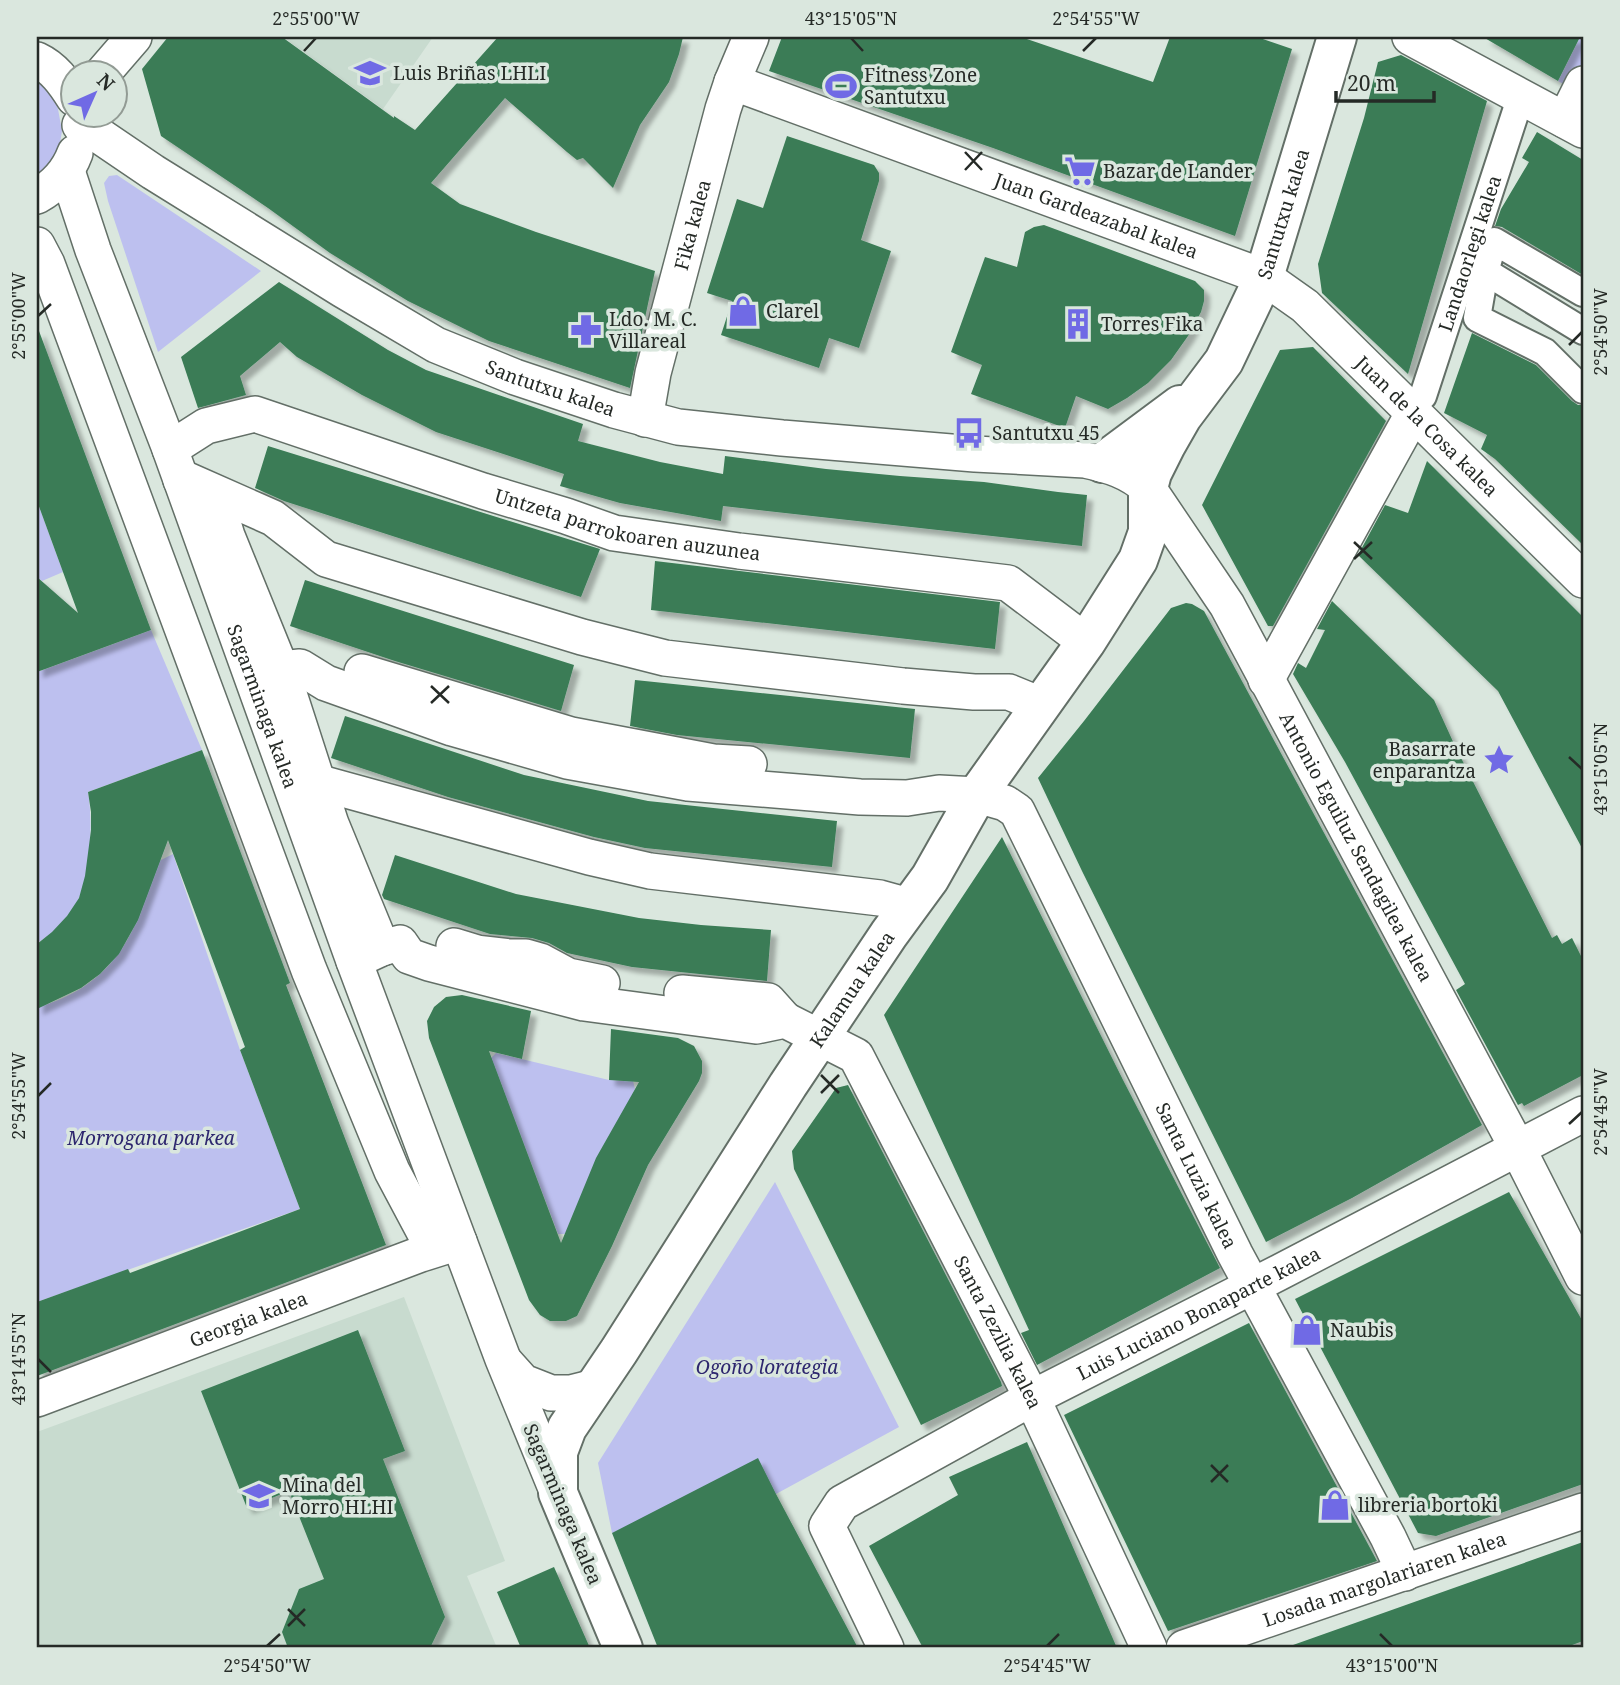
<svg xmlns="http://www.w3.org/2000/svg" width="1620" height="1685" viewBox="0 0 1620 1685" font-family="'Noto Serif',serif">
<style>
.built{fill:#c8dbcf}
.green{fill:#bdc0ef}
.building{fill:#3a7c56;filter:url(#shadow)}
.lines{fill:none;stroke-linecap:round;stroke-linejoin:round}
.pedestrian-casing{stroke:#636f67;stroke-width:30}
.minor-casing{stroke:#636f67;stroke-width:38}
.tertiary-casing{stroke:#636f67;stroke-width:42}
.pedestrian{stroke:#fff;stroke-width:26}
.minor{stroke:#fff;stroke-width:35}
.tertiary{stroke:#fff;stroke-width:38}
.ticks{fill:none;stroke:#252a26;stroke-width:2.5}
.labels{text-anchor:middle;stroke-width:7;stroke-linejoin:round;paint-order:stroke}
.poi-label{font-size:19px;fill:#252a26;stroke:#dae7de;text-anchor:start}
.street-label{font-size:19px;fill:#252a26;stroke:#dae7de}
.park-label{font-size:19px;font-style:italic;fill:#2d266e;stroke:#dae7de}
.neatline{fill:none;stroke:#252a26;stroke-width:2.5}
.ticks-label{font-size:18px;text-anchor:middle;fill:#252a26}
</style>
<defs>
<filter id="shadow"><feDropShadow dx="6" dy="6" stdDeviation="2" flood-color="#0004"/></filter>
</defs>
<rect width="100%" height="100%" fill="#dae7de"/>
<path class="built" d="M 283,37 L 433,37 L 383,109 Z
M 404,1297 L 505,1561 L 467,1576 L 497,1648 L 37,1648 L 37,1432 Z"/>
<path class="green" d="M 1580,37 L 1583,37 L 1583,96 L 1558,81 Z
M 37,78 L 49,86 L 58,109 L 62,131 L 58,155 L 37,182 Z
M 117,175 L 261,271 L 158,352 L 108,201 L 104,183 L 109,176 Z
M 37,501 L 63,572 L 42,581 L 37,577 Z
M 151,630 L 202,750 L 88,792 C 93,819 91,875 78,900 C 69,916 54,934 37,943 L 37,666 L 40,671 Z
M 173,854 L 240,1050 L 300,1209 L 37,1302 L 37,1007 C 109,989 141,933 153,864 Z
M 496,1053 L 609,1080 L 633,1081 L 635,1089 L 565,1234 L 558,1234 L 491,1058 Z
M 775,1182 L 899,1427 L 776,1494 L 612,1533 L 598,1463 Z"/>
<path class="building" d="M 168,37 L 282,37 L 394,118 L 394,116 L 415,130 L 498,37 L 683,37 L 679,54 L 669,82 L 640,125 L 613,188 L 583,158 L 577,160 L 567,152 L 505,98 L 431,183 L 460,204 L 536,232 L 655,271 L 630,388 L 489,341 L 408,301 L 330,253 L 268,208 L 161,136 L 142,69 Z
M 782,37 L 1021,37 L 1153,82 L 1170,37 L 1257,37 L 1292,49 L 1235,236 L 993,148 L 769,71 Z
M 1483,37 L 1580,37 L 1558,81 Z
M 1401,55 L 1487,101 L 1408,374 L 1322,293 L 1318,264 L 1364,118 L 1378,62 Z
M 1537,132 L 1583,160 L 1583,275 L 1502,227 L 1495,226 L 1501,209 L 1529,162 L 1522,158 Z
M 787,136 L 874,165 L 879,173 L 879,181 L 861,240 L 891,251 L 859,348 L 829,338 L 819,368 L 721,335 L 732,301 L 707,293 L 737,199 L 763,208 Z
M 1044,225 L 1195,281 L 1204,290 L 1204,301 L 1201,312 L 1188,336 L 1171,360 L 1148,383 L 1127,398 L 1108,409 L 1076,396 L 1065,428 L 971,394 L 982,365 L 951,352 L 985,257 L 1017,267 L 1025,232 L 1034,227 Z
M 279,282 L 388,350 L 426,370 L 583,424 L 578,441 L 660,462 L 723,474 L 725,456 L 826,469 L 900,476 L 984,482 L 1058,492 L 1087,495 L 1082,546 L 723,506 L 721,521 L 620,503 L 560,486 L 564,474 L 436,432 L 362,395 L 297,357 L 280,342 L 240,376 L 246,395 L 198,408 L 181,357 Z
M 37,331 L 39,331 L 151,630 L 37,672 L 37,577 L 78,613 L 37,501 Z
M 1472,333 L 1536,365 L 1572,401 L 1578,405 L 1583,405 L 1583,545 L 1495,459 L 1481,449 L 1487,435 L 1444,413 Z
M 1313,347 L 1386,421 L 1273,626 L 1268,626 L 1202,505 L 1280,350 Z
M 268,446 L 600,549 L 581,597 L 284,501 L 255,488 Z
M 1427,461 L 1583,617 L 1583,850 L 1498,691 L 1358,555 L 1385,505 L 1408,513 Z
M 655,561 L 1000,602 L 995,649 L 651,610 Z
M 305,580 L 574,665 L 561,711 L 395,661 L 290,626 Z
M 1332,601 L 1434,700 L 1455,746 L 1552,938 L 1557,935 L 1562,944 L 1572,938 L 1583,960 L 1583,1075 L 1524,1106 L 1522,1103 L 1518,1105 L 1456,990 L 1465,984 L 1345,762 L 1293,674 L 1298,663 L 1306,668 L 1325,630 L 1317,629 Z
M 1186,603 L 1192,604 L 1204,611 L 1482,1125 L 1352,1198 L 1266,1242 L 1082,871 L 1038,778 L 1084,721 L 1171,608 Z
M 635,680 L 915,709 L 910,758 L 677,735 L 630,726 Z
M 345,716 L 524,775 L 648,801 L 837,821 L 832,867 L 645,848 L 594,837 L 448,797 L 331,758 Z
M 202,750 L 290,983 L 286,985 L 386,1245 L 37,1376 L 37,1302 L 128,1269 L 130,1273 L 300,1209 L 240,1050 L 245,1047 L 168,840 L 138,920 L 119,954 L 100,974 L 81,988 L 37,1009 L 37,944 L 52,932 L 67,916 L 79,898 L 85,876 L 91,830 L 91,812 L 88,792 Z
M 1002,837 L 1123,1080 L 1220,1268 L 1037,1365 L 1021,1333 L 1029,1330 L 884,1015 Z
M 395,855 L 516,894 L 639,918 L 701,925 L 771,930 L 767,981 L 632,967 L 567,953 L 549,943 L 532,938 L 490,934 L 384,899 L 382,895 Z
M 462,995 L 531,1011 L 522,1059 L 489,1051 L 561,1243 L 596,1158 L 639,1082 L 609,1080 L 611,1029 L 678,1038 L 694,1046 L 702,1061 L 702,1073 L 699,1081 L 648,1165 L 612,1246 L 577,1316 L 566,1321 L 550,1321 L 540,1315 L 529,1300 L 429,1038 L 427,1021 L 434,1007 L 446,997 Z
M 848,1085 L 1001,1382 L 1002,1386 L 921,1425 L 794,1169 L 792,1151 L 836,1088 Z
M 1509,1192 L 1583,1322 L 1583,1484 L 1436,1536 L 1418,1533 L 1295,1299 Z
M 1249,1323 L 1377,1561 L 1168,1631 L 1064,1415 Z
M 358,1330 L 405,1451 L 383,1459 L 445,1617 L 430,1648 L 288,1648 L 282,1632 L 299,1589 L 324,1579 L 289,1491 L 247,1508 L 201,1391 Z
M 1027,1442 L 1117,1648 L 923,1648 L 869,1546 L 958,1495 L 949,1477 Z
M 758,1458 L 776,1494 L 858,1648 L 658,1648 L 612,1533 Z
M 1583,1542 L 1583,1641 L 1564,1648 L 1293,1648 L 1293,1645 Z
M 554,1567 L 590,1648 L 521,1648 L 497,1592 Z"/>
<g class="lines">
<defs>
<g id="pedestrian">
<path d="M 1473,264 L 1583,331"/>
<path d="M 1583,293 L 1494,241 L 1485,272 L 1477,318 L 1545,352 L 1583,390"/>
<path id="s1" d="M 1423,396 L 1516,111"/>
</g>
<g id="minor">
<path d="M 1410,37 L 1583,130"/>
<path d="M 37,60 C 54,68 64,82 74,98"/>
<path d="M 102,74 L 134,37"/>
<path id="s2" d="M 732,82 L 1264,277 L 1305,306 L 1583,580"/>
<path d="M 1565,120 L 1583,84"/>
<path id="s3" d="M 80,125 L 97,134 L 153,172 L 343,290 L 436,345 L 515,377 L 614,410 L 678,427 L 782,438 L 975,454 L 1085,460 C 1109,465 1129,471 1148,488 L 1227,605 L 1517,1147 L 1583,1277"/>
<path id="s4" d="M 67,171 L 93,250 L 170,449 L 354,961 L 503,1359 L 558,1493"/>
<path d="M 37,196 C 55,186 68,172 75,153"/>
<path d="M 37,245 L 47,264 L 309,970 L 392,1171 L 425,1233 L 459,1242"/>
<path id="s5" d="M 645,419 L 653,373 L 723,109 L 732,82 L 751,37"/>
<path id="s6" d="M 170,449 L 206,426 L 255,414 L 483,491 L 566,516 L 614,533 L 739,551 L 1008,583 L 1086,642"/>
<path d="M 181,480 L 187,480 L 273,518 L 326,559 L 582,637 L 665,658 L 903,686 L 974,692 L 1009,692 L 1026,699 L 1038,708"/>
<path d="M 214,493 L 227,536 L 281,669 L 331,824 L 382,948"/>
<path id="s7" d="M 281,669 L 300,667 L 326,683 L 452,728 L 567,761 L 688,783 L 860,797 L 907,798 L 939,793 L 977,795 L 1005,803 L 1017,811 L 1235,1254 L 1388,1537 L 1405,1573"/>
<path d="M 362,672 L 571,735 L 713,762 L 749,764"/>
<path d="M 1266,680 L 1414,412"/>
<path d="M 317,782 L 589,857 L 650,871 L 880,898 L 909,906"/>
<path d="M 454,946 L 477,953 L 510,957 L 526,957 L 540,961 L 568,976 L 602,983"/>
<path id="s8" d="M 354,961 L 382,948 L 400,943 L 409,956 L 429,963 L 584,1003 L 756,1026 L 785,1020 L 856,1056 L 1032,1398 L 1149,1648"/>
<path d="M 682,993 L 768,1001 L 785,1020"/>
<path d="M 505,1362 L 523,1382 L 551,1393 L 571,1393 L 595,1387"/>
<path id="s9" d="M 37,1399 L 421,1254 L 459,1242"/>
<path id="s10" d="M 886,1648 L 827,1526 L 842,1503 L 1032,1398 L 1280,1272 L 1583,1114"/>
<path id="s11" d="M 1184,1648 L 1583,1511"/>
</g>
<g id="tertiary">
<path d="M 1102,463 L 1180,405"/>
<path id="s12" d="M 623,1648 L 558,1493 L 558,1452 L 567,1428 L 619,1351 L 788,1085 L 889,934 L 930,878 L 977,795 L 1086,642 L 1138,560 L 1148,532 L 1148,488 L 1152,473 L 1166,445 L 1182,417 L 1224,361 L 1264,277 L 1337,37"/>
</g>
</defs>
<use href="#pedestrian" class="pedestrian-casing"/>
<use href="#minor" class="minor-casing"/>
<use href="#tertiary" class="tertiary-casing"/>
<use href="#pedestrian" class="pedestrian"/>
<use href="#minor" class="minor"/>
<use href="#tertiary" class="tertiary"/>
</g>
<path class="ticks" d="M 851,38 L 863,51M 304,51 L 316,38M 1083,51 L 1096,38M 965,152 L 982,170M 965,170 L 982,152M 38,316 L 51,304M 1569,345 L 1582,332M 1354,542 L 1372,559M 1354,559 L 1372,542M 431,686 L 449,703M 431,703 L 449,686M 1569,757 L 1582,769M 821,1075 L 839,1093M 821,1093 L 839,1075M 38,1096 L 51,1083M 1569,1124 L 1582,1112M 38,1359 L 51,1372M 1211,1465 L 1228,1482M 1211,1482 L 1228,1465M 288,1609 L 305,1626M 288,1626 L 305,1609M 1380,1634 L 1392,1646M 267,1646 L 280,1634M 1047,1646 L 1059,1634"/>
<defs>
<symbol id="school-bare" viewBox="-9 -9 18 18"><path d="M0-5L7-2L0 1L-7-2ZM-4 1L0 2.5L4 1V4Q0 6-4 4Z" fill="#706ae5" stroke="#dae7de" stroke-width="2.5" paint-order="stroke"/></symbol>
<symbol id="stadium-bare" viewBox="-9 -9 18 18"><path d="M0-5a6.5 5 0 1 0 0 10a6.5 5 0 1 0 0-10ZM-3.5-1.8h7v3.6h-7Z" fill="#706ae5" stroke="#dae7de" stroke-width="2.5" paint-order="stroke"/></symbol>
<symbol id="supermarket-bare" viewBox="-9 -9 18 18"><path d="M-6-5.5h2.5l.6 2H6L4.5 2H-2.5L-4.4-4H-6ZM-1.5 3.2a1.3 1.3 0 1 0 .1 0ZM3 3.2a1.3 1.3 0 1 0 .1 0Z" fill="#706ae5" stroke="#dae7de" stroke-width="2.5" paint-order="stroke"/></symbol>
<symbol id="shop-bare" viewBox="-9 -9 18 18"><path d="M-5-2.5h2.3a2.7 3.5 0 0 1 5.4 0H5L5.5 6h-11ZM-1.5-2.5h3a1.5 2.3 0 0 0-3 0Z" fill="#706ae5" stroke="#dae7de" stroke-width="2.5" paint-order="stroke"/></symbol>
<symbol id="building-bare" viewBox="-9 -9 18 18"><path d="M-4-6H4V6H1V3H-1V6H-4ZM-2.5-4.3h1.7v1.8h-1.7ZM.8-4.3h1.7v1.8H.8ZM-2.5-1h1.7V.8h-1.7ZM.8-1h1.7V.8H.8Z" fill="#706ae5" stroke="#dae7de" stroke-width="2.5" paint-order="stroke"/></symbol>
<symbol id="pharmacy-bare" viewBox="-9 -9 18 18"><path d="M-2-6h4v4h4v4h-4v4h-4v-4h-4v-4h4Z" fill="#706ae5" stroke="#dae7de" stroke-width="2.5" paint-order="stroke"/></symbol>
<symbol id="bus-bare" viewBox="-9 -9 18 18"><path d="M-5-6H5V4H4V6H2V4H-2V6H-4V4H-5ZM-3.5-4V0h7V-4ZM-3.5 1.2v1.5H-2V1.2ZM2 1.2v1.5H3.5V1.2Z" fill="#706ae5" stroke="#dae7de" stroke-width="2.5" paint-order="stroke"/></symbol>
<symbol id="sight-bare" viewBox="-9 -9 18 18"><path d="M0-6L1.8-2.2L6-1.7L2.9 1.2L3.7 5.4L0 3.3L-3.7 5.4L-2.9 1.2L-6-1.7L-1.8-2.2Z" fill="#706ae5" stroke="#dae7de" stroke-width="2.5" paint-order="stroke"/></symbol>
</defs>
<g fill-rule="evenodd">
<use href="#school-bare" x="348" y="51" width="44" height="44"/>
<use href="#stadium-bare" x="819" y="64" width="44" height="44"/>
<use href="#supermarket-bare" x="1058" y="149" width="44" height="44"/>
<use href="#shop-bare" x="721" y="289" width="44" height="44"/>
<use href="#building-bare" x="1056" y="302" width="44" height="44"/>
<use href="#pharmacy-bare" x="564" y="308" width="44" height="44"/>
<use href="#bus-bare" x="947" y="411" width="44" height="44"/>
<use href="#sight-bare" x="1477" y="738" width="44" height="44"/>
<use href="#shop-bare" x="1285" y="1308" width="44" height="44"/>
<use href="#school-bare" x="237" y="1474" width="44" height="44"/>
<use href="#shop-bare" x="1313" y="1483" width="44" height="44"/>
</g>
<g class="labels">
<g class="poi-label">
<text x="393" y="80">Luis Briñas LHLI</text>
<text x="864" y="82">Fitness Zone<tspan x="864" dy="22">Santutxu</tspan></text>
<text x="1103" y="178">Bazar de Lander</text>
<text x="766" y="318">Clarel</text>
<text x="609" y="326">Ldo. M. C.<tspan x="609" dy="22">Villareal</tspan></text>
<text x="1101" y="331">Torres Fika</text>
<text x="992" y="440">Santutxu 45</text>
<text x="1476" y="756" text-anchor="end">Basarrate<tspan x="1476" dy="22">enparantza</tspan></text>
<text x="1330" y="1337">Naubis</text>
<text x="282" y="1492">Mina del<tspan x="282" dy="22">Morro HLHI</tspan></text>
<text x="1358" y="1512">libreria bortoki</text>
</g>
<g class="street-label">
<text dy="7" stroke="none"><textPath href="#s12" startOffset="1656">Santutxu kalea</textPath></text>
<text dy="7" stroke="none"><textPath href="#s2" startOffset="388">Juan Gardeazabal kalea</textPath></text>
<text dy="7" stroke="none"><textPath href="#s5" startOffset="200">Fika kalea</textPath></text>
<text dy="7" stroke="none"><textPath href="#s1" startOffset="150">Landaorlegi kalea</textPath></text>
<text dy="7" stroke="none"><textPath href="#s3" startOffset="541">Santutxu kalea</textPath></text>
<text dy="7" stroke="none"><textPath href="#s2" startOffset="788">Juan de la Cosa kalea</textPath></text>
<text dy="7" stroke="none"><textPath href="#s6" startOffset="483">Untzeta parrokoaren auzunea</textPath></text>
<text dy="7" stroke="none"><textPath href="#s4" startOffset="570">Sagarminaga kalea</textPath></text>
<text dy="7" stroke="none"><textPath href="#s3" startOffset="1568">Antonio Eguiluz Sendagilea kalea</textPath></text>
<text dy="7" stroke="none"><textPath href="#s12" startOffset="758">Kalamua kalea</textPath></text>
<text dy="7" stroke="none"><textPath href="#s7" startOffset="1166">Santa Luzia kalea</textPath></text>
<text dy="7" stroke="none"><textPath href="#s10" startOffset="567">Luis Luciano Bonaparte kalea</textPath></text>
<text dy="7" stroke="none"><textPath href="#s9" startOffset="226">Georgia kalea</textPath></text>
<text dy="7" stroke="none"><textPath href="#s8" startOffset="840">Santa Zezilia kalea</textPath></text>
<text transform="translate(563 1504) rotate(67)" y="7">Sagarminaga kalea</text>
<text dy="7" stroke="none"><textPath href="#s11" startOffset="212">Losada margolariaren kalea</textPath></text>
</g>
<g class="park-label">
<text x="151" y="1145">Morrogana parkea</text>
<text x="767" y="1374">Ogoño lorategia</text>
</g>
</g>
<rect width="1620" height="1685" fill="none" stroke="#dae7de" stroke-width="77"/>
<g transform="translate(94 94) rotate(45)"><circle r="33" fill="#dae7de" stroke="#929b94" stroke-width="2"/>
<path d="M0-5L12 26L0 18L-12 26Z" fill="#706ae5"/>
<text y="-10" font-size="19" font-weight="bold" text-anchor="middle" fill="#252a26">N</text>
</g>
<path d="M1336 91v10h98v-10" fill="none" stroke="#252a26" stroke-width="3.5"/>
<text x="1347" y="91" font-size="21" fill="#252a26" stroke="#dae7de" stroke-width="5" paint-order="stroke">20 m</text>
<rect x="38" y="38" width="1544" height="1608" class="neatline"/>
<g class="ticks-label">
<text x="316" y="25">2°55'00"W</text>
<text x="851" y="25">43°15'05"N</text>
<text x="1096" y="25">2°54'55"W</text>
<text transform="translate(19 316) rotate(-90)" y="6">2°55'00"W</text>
<text transform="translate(1601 332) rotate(-90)" y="6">2°54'50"W</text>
<text transform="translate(1601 769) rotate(-90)" y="6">43°15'05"N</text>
<text transform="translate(19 1096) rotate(-90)" y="6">2°54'55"W</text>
<text transform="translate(1601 1112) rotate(-90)" y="6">2°54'45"W</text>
<text transform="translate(19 1359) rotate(-90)" y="6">43°14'55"N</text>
<text x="267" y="1672">2°54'50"W</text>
<text x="1047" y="1672">2°54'45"W</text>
<text x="1392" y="1672">43°15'00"N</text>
</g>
</svg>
